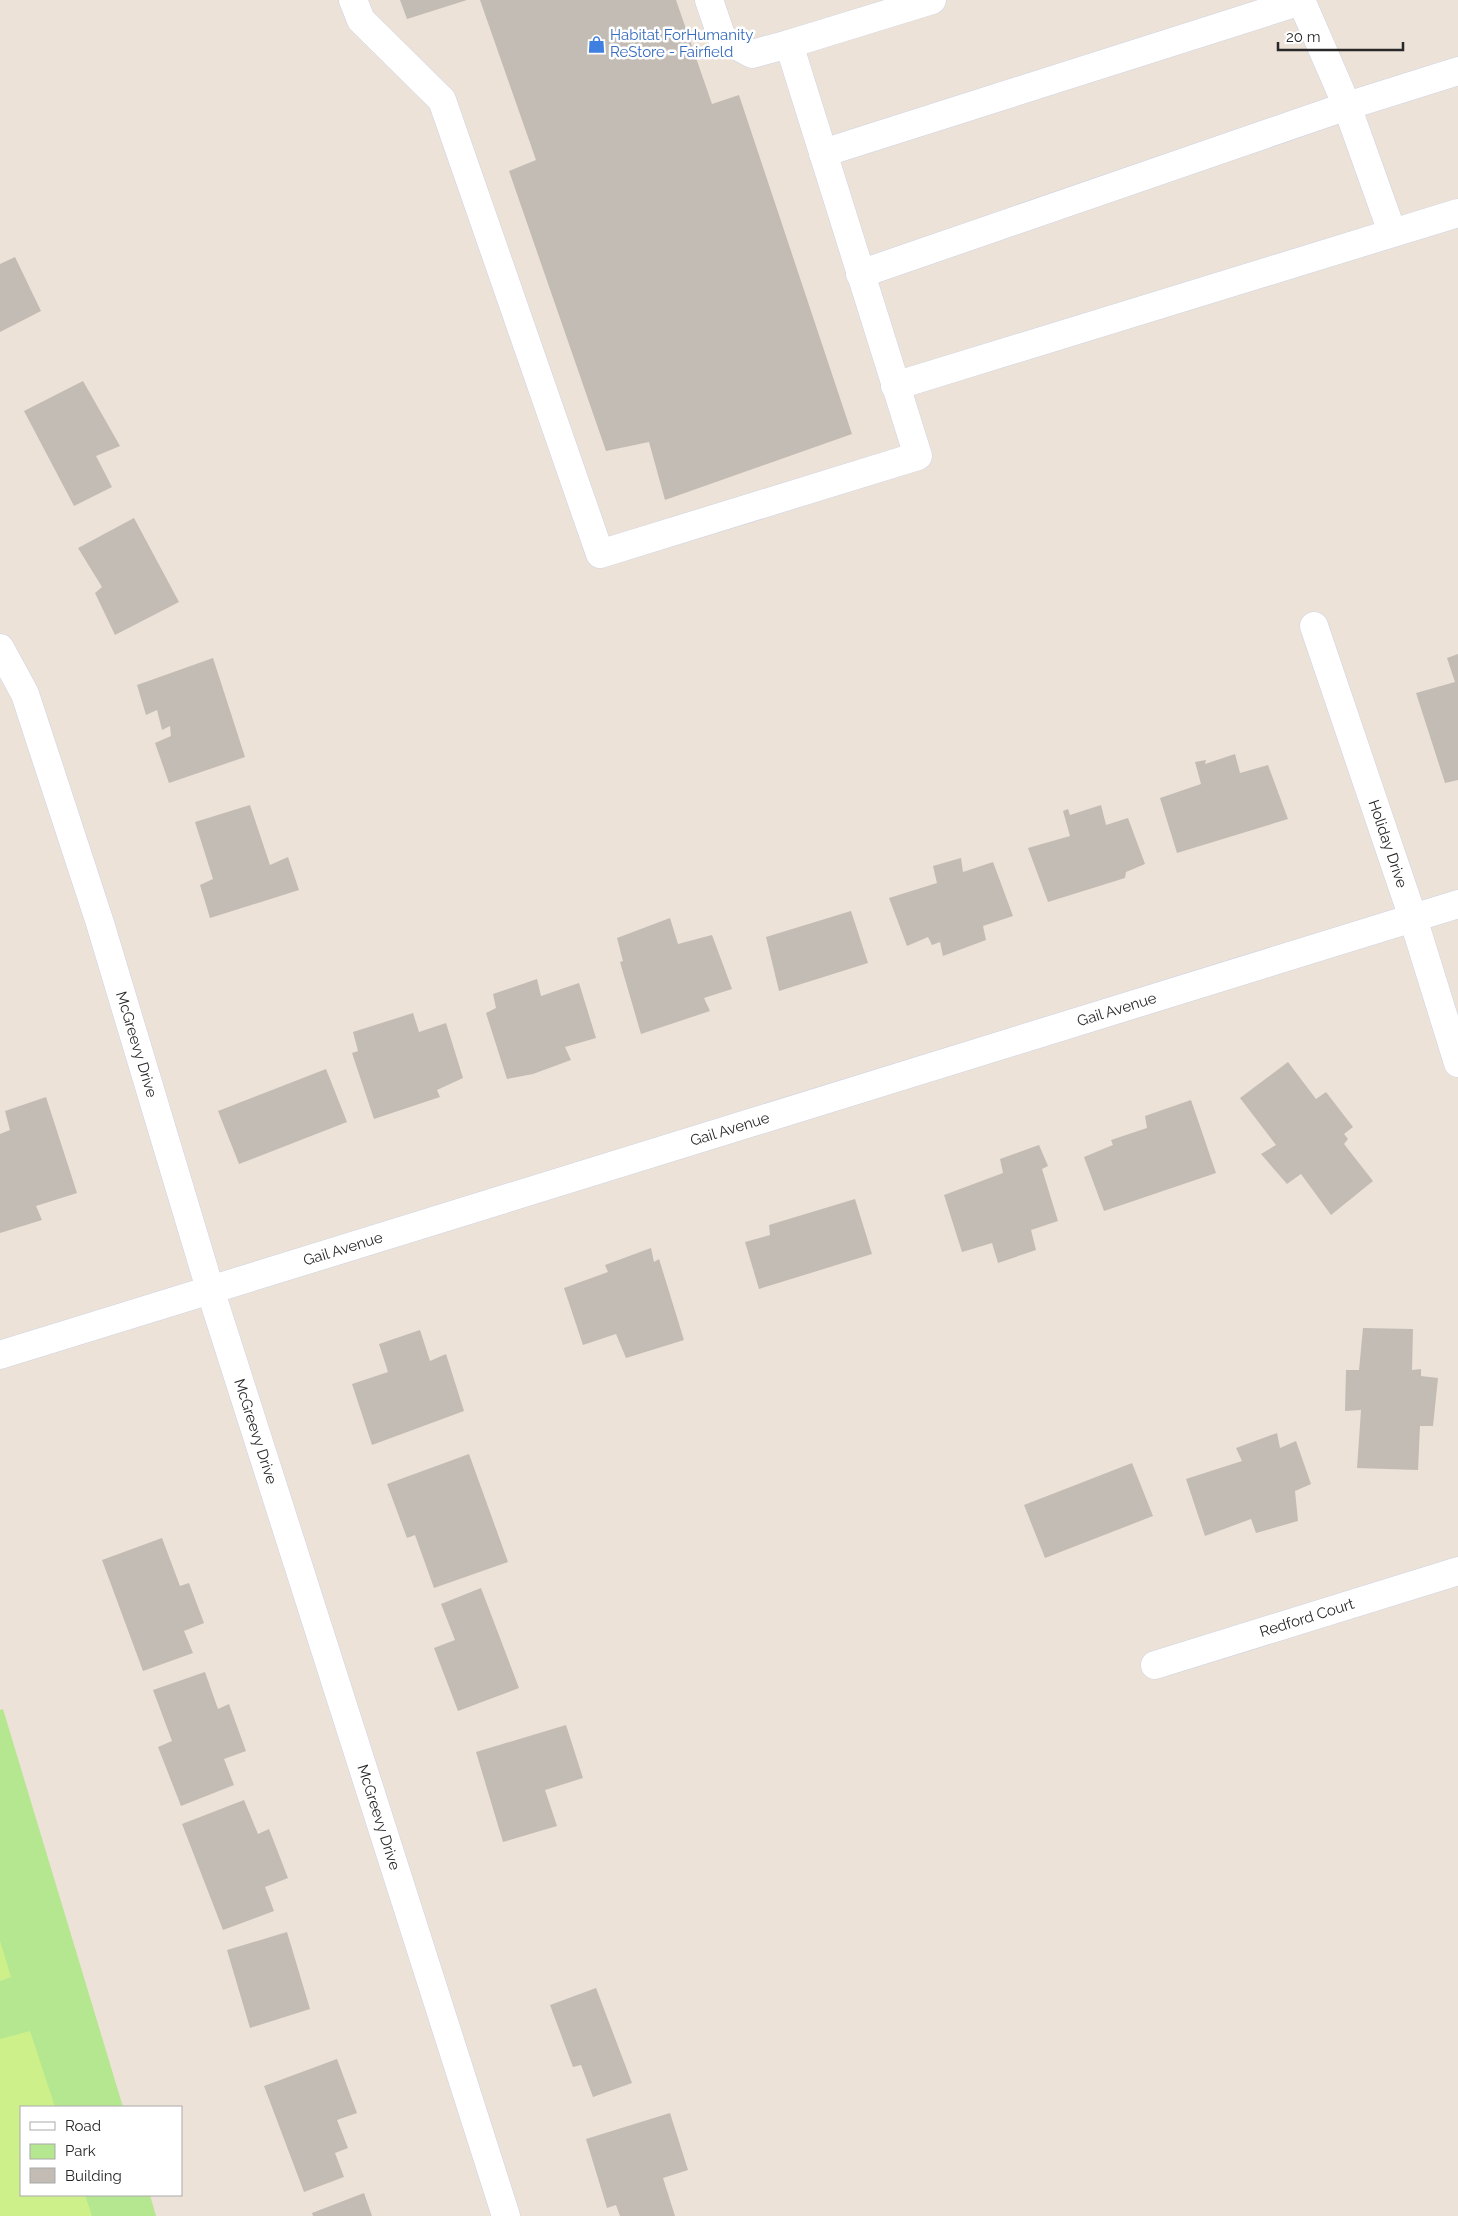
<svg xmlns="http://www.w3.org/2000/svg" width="1458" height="2216" viewBox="0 0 1458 2216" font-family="Raleway,sans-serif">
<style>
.green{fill:#b5e790}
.pitch{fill:#cdf08b}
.building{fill:#c3bcb5}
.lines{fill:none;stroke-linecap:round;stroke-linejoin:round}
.minor-casing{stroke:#ced3e3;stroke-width:29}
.minor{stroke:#fff;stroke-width:28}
.labels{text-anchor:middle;stroke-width:5;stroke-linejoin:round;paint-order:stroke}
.shop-label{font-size:15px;fill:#366cbe;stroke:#fff;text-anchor:start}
.street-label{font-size:15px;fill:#282828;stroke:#fff}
</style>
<rect width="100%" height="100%" fill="#ece2d8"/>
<path class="green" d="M 3,1709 L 123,2107 L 21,2107 L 21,2195 L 150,2195 L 156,2216 L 0,2216 L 0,1710 Z"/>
<path class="pitch" d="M 0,1941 L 11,1977 L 0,1981 Z
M 30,2031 L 55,2107 L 21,2107 L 21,2195 L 85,2195 L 92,2216 L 0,2216 L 0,2039 Z"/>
<path class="building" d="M 400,0 L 467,0 L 407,19 Z
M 480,0 L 676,0 L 712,104 L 739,95 L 852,434 L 665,500 L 649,442 L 606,451 L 509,171 L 536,160 Z
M 15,257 L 41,311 L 0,332 L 0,264 Z
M 83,381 L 120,446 L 96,456 L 112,487 L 74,506 L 24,411 Z
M 134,518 L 179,602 L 115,635 L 95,593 L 102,587 L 78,548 Z
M 1458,654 L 1458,780 L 1445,783 L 1416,693 L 1455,682 L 1447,658 Z
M 213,658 L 245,757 L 169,783 L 155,743 L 171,736 L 170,726 L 162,730 L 157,710 L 146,715 L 137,685 Z
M 1235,754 L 1240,773 L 1268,765 L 1288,819 L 1177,853 L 1160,798 L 1201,784 L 1195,762 L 1206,760 L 1205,764 Z
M 250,805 L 270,865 L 288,857 L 299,890 L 210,918 L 200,885 L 213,879 L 195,822 Z
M 1101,805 L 1106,825 L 1128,818 L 1145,864 L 1126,872 L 1125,878 L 1048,902 L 1028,848 L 1070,836 L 1063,811 L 1068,809 L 1070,815 Z
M 961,858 L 963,872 L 993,862 L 1013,916 L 983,926 L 986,940 L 943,956 L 940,942 L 932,945 L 928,937 L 907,946 L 889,898 L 937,883 L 933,866 Z
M 851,911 L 868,963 L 779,991 L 766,937 Z
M 670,918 L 678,944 L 712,935 L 732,989 L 704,998 L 710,1011 L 641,1034 L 620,962 L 623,961 L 617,938 Z
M 537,979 L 541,996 L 579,983 L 596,1038 L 565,1047 L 571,1060 L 533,1074 L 507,1079 L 486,1013 L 496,1008 L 493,994 Z
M 413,1013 L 419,1032 L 446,1023 L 463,1078 L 437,1090 L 440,1097 L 374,1119 L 352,1053 L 358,1051 L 353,1032 Z
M 1288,1062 L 1316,1099 L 1326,1092 L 1353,1127 L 1344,1134 L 1348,1139 L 1344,1144 L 1373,1181 L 1331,1215 L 1301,1174 L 1287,1184 L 1261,1154 L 1276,1145 L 1240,1098 Z
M 326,1069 L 347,1122 L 239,1164 L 218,1111 Z
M 46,1097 L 77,1193 L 36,1206 L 42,1220 L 0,1233 L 0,1134 L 10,1130 L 5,1111 Z
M 1191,1100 L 1216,1173 L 1104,1211 L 1084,1157 L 1113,1145 L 1111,1140 L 1147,1128 L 1145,1116 Z
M 1039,1145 L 1048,1166 L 1042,1169 L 1058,1221 L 1031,1230 L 1036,1250 L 998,1263 L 992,1243 L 962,1252 L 944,1195 L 1003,1173 L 1000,1159 Z
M 855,1199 L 872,1254 L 759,1289 L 745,1242 L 770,1235 L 769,1225 Z
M 651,1248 L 654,1262 L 659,1259 L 684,1340 L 626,1358 L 616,1334 L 583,1345 L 564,1288 L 608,1272 L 605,1265 Z
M 1363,1328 L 1413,1329 L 1412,1370 L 1421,1369 L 1421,1376 L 1438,1378 L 1433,1426 L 1420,1426 L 1418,1470 L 1357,1468 L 1361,1410 L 1345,1411 L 1346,1370 L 1359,1370 Z
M 420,1330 L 430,1361 L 446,1354 L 464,1411 L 372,1445 L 352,1384 L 388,1372 L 379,1344 Z
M 1277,1433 L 1280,1448 L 1296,1441 L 1311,1484 L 1295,1491 L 1298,1521 L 1256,1533 L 1251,1519 L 1205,1536 L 1186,1479 L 1242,1461 L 1236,1448 Z
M 469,1454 L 508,1562 L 434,1588 L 415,1535 L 407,1538 L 387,1484 Z
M 1132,1463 L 1153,1516 L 1045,1558 L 1024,1505 Z
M 162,1538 L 180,1586 L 189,1583 L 204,1623 L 184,1631 L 193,1653 L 143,1671 L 102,1560 Z
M 481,1588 L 519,1688 L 458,1711 L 434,1648 L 455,1640 L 441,1604 Z
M 205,1672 L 218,1709 L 229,1704 L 246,1751 L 224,1759 L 234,1785 L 181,1806 L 158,1747 L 172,1741 L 153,1690 Z
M 566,1725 L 583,1778 L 545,1790 L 557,1826 L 503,1842 L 476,1752 Z
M 244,1800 L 258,1834 L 269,1829 L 288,1878 L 265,1887 L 274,1911 L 223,1930 L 182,1824 Z
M 287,1932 L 310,2009 L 250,2028 L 227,1950 Z
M 596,1988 L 632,2083 L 593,2097 L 581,2065 L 573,2067 L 550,2005 Z
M 337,2059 L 357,2113 L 337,2120 L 348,2148 L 335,2153 L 344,2177 L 304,2192 L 264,2086 Z
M 670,2113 L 688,2170 L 663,2178 L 675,2216 L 620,2216 L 616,2205 L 607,2208 L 586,2139 Z
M 364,2193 L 372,2216 L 313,2216 L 312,2213 Z"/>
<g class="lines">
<defs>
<g id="minor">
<path d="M 353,0 L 361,20 L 442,100 L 600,554 L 918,456 L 789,44 L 752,54 L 722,38 L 709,0"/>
<path d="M 1301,0 L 1347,106 L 1392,232"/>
<path d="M 789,44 L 932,0"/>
<path d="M 823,153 L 1301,1"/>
<path d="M 860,274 L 1347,106 L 1458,71"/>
<path d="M 895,386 L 1458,213"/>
<path id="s1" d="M 1314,626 L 1413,918 L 1458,1063"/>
<path id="s2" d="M 0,648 L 25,694 L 100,923 L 210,1289 L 506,2216"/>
<path id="s3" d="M 0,1355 L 1458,904"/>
<path id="s4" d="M 1155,1665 L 1458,1571"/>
</g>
</defs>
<use href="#minor" class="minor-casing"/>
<use href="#minor" class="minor"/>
</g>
<defs>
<symbol id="shop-bare" viewBox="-9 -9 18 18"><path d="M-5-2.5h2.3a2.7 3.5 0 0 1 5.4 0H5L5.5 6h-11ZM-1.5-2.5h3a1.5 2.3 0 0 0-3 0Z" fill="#3f7fe0" stroke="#fff" stroke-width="2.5" paint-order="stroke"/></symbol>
</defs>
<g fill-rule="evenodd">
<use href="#shop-bare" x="584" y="32" width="25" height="25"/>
</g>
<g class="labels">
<g class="shop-label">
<text x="610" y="40">Habitat ForHumanity<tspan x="610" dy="17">ReStore - Fairfield</tspan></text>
</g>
<g class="street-label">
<text dy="5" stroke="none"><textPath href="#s1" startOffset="230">Holiday Drive</textPath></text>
<text dy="5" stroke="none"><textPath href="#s3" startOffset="1169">Gail Avenue</textPath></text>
<text dy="5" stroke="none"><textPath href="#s2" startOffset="420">McGreevy Drive</textPath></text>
<text dy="5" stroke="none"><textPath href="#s3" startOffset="764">Gail Avenue</textPath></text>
<text dy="5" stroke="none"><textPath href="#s3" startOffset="359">Gail Avenue</textPath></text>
<text dy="5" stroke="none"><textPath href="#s2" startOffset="825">McGreevy Drive</textPath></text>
<text dy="5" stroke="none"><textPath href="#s4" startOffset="159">Redford Court</textPath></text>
<text dy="5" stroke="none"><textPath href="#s2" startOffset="1230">McGreevy Drive</textPath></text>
</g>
</g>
<rect x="20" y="2106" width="162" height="90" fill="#ffffff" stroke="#a9a9a9"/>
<rect x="30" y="2122" width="25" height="8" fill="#ffffff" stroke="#a9a9a9"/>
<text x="65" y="2131" font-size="15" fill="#282828">Road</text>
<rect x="30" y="2144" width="25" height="15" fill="#b5e790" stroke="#a9a9a9"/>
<text x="65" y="2156" font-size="15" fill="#282828">Park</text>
<rect x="30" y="2168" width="25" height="15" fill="#c3bcb5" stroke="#a9a9a9"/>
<text x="65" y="2181" font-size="15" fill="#282828">Building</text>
<path d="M1278 42v8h125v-8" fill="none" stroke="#282828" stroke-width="2.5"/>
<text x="1286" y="42" font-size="15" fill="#282828" stroke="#ffffff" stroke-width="4" paint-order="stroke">20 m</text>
</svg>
